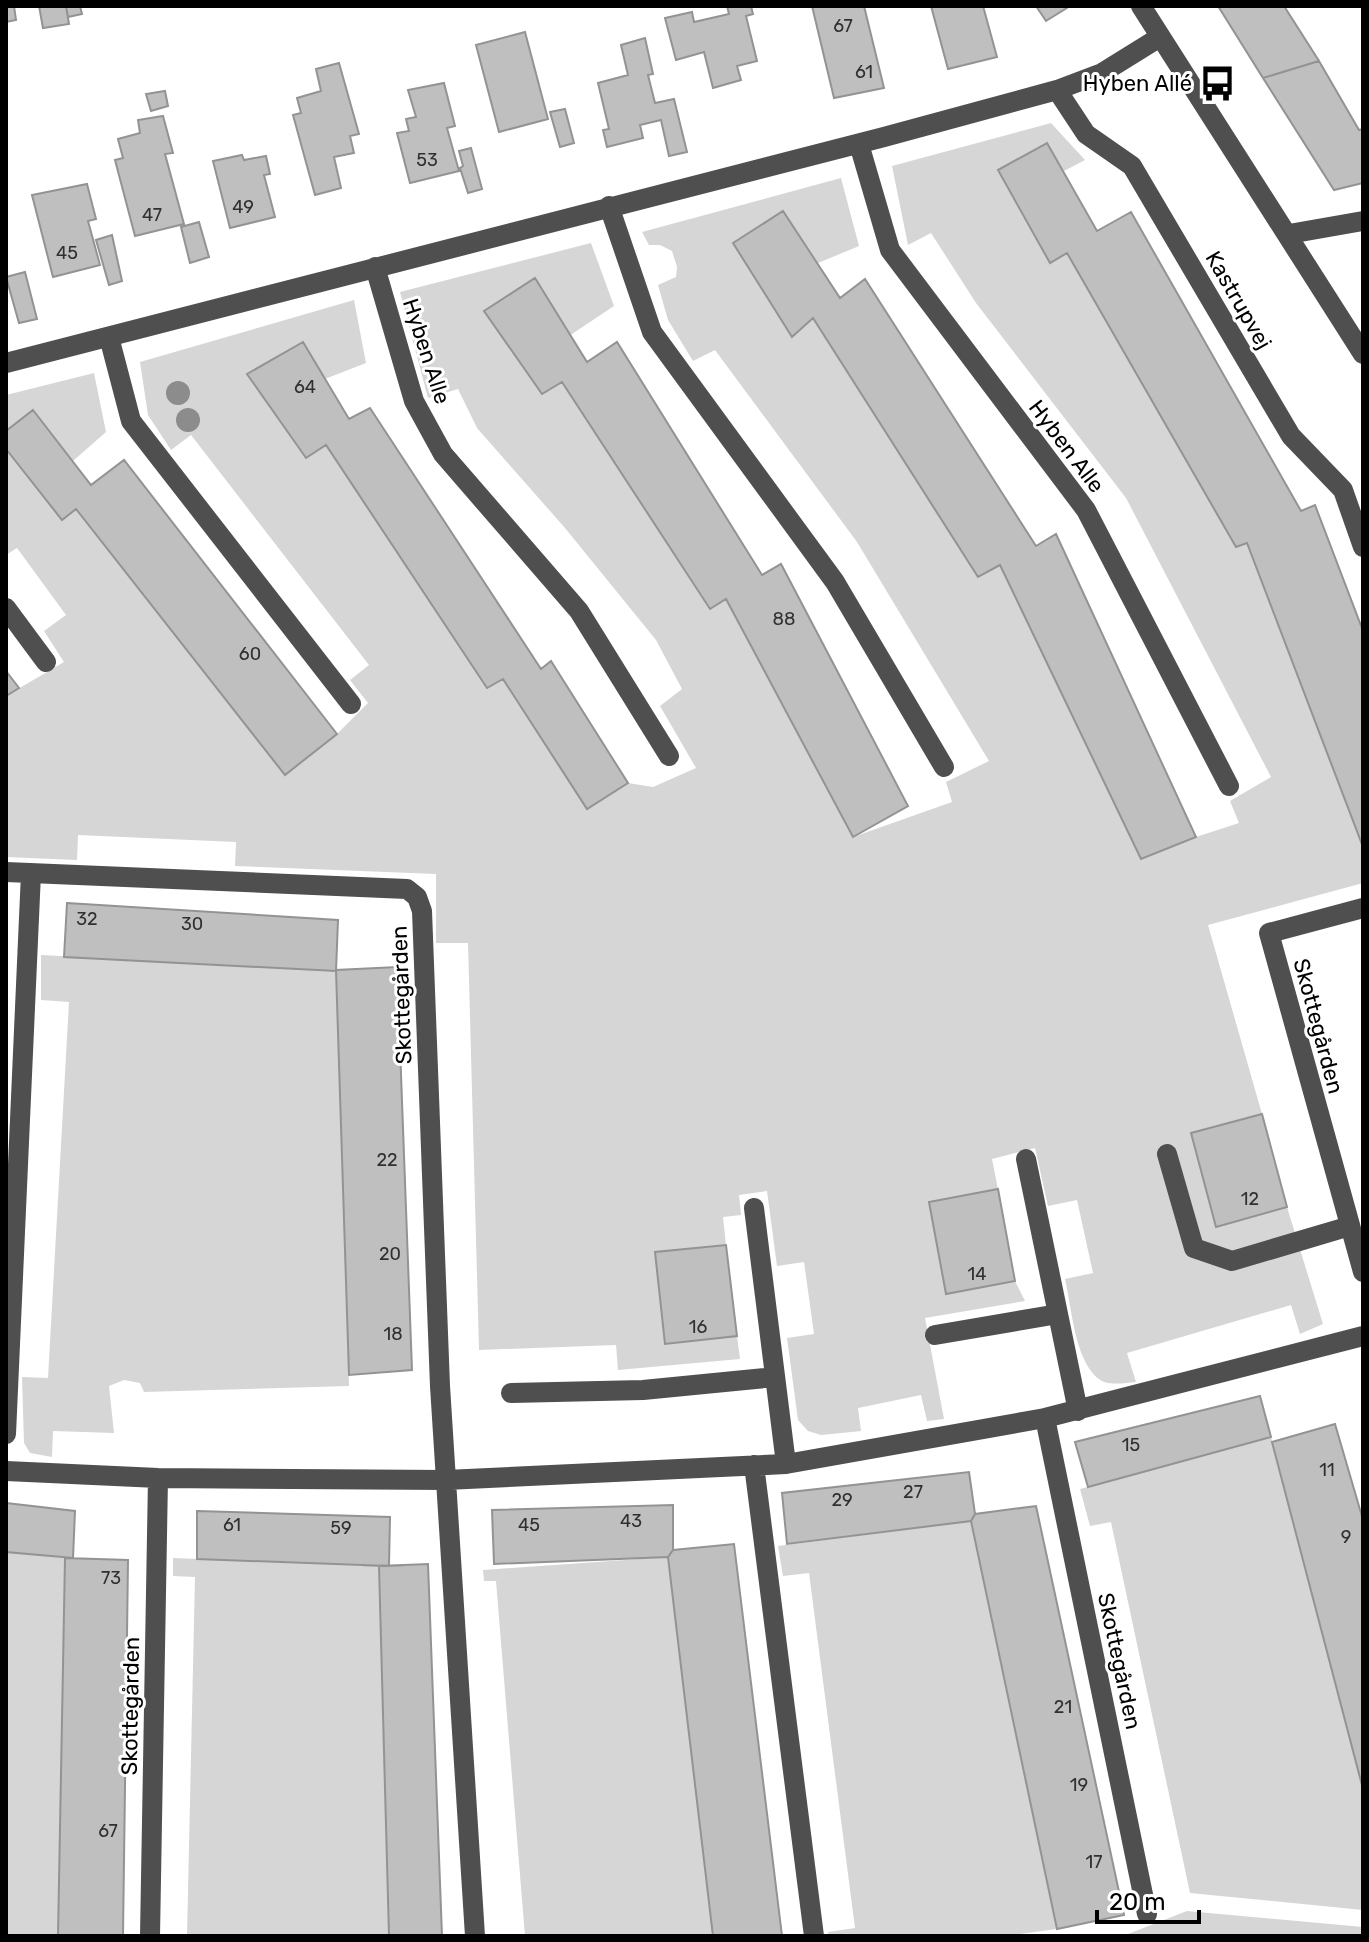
<svg xmlns="http://www.w3.org/2000/svg" width="1369" height="1942" viewBox="0 0 1369 1942" font-family="Rubik,sans-serif">
<style>
.green{fill:#d6d6d6}
.building{fill:#bfbfbf;stroke:#939393;stroke-width:2}
.lines{fill:none;stroke-linecap:round;stroke-linejoin:round}
.minor{stroke:#4f4f4f;stroke-width:20}
.tree{fill:#8c8c8c}
.labels{text-anchor:middle;stroke-width:6;stroke-linejoin:round;paint-order:stroke}
.number-label{font-size:18px;fill:#303030}
.poi-label{font-size:22px;fill:#000;stroke:#fff;text-anchor:end}
.street-label{font-size:22px;fill:#000;stroke:#fff}
</style>
<rect width="100%" height="100%" fill="#fff"/>
<path class="green" d="M 1051,123 L 1085,160 L 1064,171 L 1047,144 L 1050,263 L 1067,253 L 1237,546 L 1247,543 L 1363,847 L 1363,883 L 1208,925 L 1262,1114 L 1191,1133 L 1216,1226 L 1287,1207 L 1323,1324 L 1300,1334 L 1291,1305 L 1127,1353 L 1136,1382 C 1126,1383 1113,1385 1104,1382 C 1075,1368 1072,1308 1065,1279 L 1093,1273 L 1077,1200 L 1048,1206 L 1035,1148 L 992,1159 L 998,1189 L 929,1202 L 946,1294 L 1015,1281 L 1025,1301 L 925,1318 L 944,1419 L 927,1421 L 921,1395 L 858,1408 L 861,1431 L 821,1435 L 808,1431 L 798,1420 L 787,1338 L 814,1334 L 804,1262 L 777,1266 L 767,1191 L 739,1195 L 741,1215 L 723,1217 L 726,1245 L 655,1252 L 665,1344 L 737,1336 L 740,1359 L 618,1370 L 616,1345 L 479,1350 L 468,943 L 436,943 L 436,874 L 235,866 L 236,842 L 78,835 L 77,860 L 6,857 L 6,696 L 64,662 L 44,631 L 66,615 L 17,548 L 6,555 L 6,449 L 62,520 L 76,509 L 285,775 L 337,734 L 368,703 L 350,680 L 369,665 L 191,435 L 171,450 L 148,415 L 140,362 L 354,300 L 366,363 L 325,379 L 303,342 L 247,375 L 305,458 L 326,445 L 486,687 L 503,679 L 587,809 L 628,783 L 653,787 L 696,768 L 660,706 L 682,689 L 656,640 L 565,528 L 477,428 L 458,389 L 428,398 L 400,292 L 591,243 L 614,306 L 569,336 L 535,279 L 485,311 L 541,393 L 562,382 L 709,609 L 726,599 L 853,837 L 952,802 L 946,782 L 989,761 L 857,542 L 715,350 L 693,361 L 668,320 L 658,285 L 676,277 L 677,267 L 672,251 L 660,245 L 649,245 L 642,232 L 841,178 L 859,246 L 818,263 L 783,211 L 792,336 L 813,318 L 978,576 L 1000,565 L 1141,859 L 1196,837 L 1239,823 L 1230,801 L 1271,777 L 1126,498 L 976,303 L 931,233 L 908,245 L 892,166 Z
M 94,373 L 106,432 L 73,461 L 33,411 L 6,431 L 6,395 Z
M 41,955 L 336,970 L 349,1386 L 144,1392 L 140,1383 L 124,1380 L 109,1386 L 114,1433 L 53,1431 L 52,1457 L 30,1453 L 24,1443 L 22,1377 L 48,1378 L 69,1002 L 41,1000 Z
M 1271,1437 L 1363,1788 L 1363,1910 L 1190,1893 L 1111,1522 L 1090,1526 L 1080,1489 Z
M 971,1521 L 1057,1929 L 1005,1936 L 829,1936 L 828,1932 L 855,1928 L 809,1573 L 783,1576 L 778,1546 Z
M 6,1552 L 65,1558 L 58,1936 L 6,1936 Z
M 668,1557 L 713,1936 L 525,1936 L 496,1581 L 484,1581 L 483,1570 Z
M 173,1558 L 379,1566 L 389,1936 L 187,1936 L 195,1577 L 173,1576 Z
M 1187,1911 L 1363,1927 L 1363,1936 L 1123,1936 Z"/>
<path class="building" d="M 6,6 L 14,6 L 16,20 L 6,22 Z
M 39,6 L 66,6 L 69,24 L 43,28 Z
M 66,6 L 80,6 L 82,14 L 68,17 Z
M 727,6 L 751,6 L 753,14 L 746,16 L 757,61 L 737,66 L 741,80 L 713,88 L 704,52 L 676,60 L 665,18 L 692,12 L 694,22 L 729,14 Z
M 812,6 L 864,6 L 884,88 L 834,98 Z
M 931,6 L 983,6 L 997,57 L 948,69 Z
M 1036,6 L 1070,6 L 1046,21 Z
M 1218,6 L 1284,6 L 1319,61 L 1263,78 Z
M 525,32 L 548,119 L 499,132 L 476,45 Z
M 645,38 L 653,74 L 648,75 L 655,103 L 674,99 L 687,152 L 669,156 L 661,120 L 640,125 L 643,138 L 607,147 L 603,130 L 609,129 L 598,83 L 628,75 L 621,45 Z
M 1319,61 L 1359,130 L 1363,129 L 1363,183 L 1334,190 L 1263,78 Z
M 339,63 L 359,134 L 350,136 L 354,153 L 334,157 L 341,188 L 315,195 L 293,115 L 301,113 L 297,98 L 321,91 L 316,69 Z
M 444,83 L 455,126 L 447,128 L 459,171 L 410,183 L 397,133 L 409,131 L 406,119 L 416,117 L 408,90 Z
M 165,91 L 168,106 L 151,111 L 146,94 Z
M 565,109 L 574,143 L 560,147 L 550,112 Z
M 163,116 L 173,153 L 165,154 L 184,224 L 135,236 L 115,160 L 123,158 L 118,139 L 140,133 L 138,120 Z
M 1047,143 L 1097,231 L 1131,212 L 1301,511 L 1315,505 L 1363,631 L 1363,847 L 1247,543 L 1236,547 L 1067,253 L 1050,263 L 998,170 Z
M 471,148 L 482,189 L 468,193 L 460,168 L 463,166 L 459,151 Z
M 242,155 L 244,160 L 266,156 L 270,174 L 264,175 L 275,217 L 230,228 L 213,161 Z
M 87,184 L 96,219 L 88,221 L 100,265 L 53,277 L 32,195 Z
M 783,211 L 840,298 L 865,279 L 1036,546 L 1056,534 L 1196,837 L 1141,859 L 1000,565 L 978,577 L 813,318 L 792,337 L 733,243 Z
M 199,222 L 209,257 L 190,263 L 181,227 Z
M 112,235 L 122,281 L 109,285 L 96,240 Z
M 25,272 L 37,319 L 19,323 L 6,277 Z
M 535,278 L 587,362 L 617,342 L 762,575 L 781,564 L 908,806 L 853,837 L 726,599 L 710,609 L 562,382 L 542,394 L 484,311 Z
M 303,342 L 349,419 L 370,408 L 541,669 L 551,661 L 628,783 L 587,809 L 503,679 L 487,688 L 326,445 L 306,458 L 247,374 Z
M 33,410 L 91,485 L 124,460 L 337,734 L 285,775 L 76,509 L 62,520 L 6,449 L 6,431 Z
M 6,671 L 19,688 L 6,696 Z
M 67,903 L 338,920 L 336,971 L 64,957 Z
M 397,967 L 412,1370 L 349,1375 L 336,970 Z
M 1262,1114 L 1287,1207 L 1216,1227 L 1191,1133 Z
M 998,1189 L 1015,1281 L 946,1294 L 929,1202 Z
M 726,1245 L 737,1336 L 665,1344 L 655,1252 Z
M 1260,1396 L 1271,1437 L 1088,1487 L 1075,1442 Z
M 1335,1424 L 1363,1520 L 1363,1789 L 1272,1442 Z
M 969,1472 L 975,1514 L 971,1521 L 787,1544 L 782,1493 Z
M 6,1503 L 75,1511 L 73,1558 L 6,1552 Z
M 673,1505 L 673,1550 L 668,1557 L 494,1564 L 492,1510 Z
M 1036,1506 L 1124,1915 L 1057,1929 L 971,1521 L 975,1514 Z
M 197,1511 L 390,1517 L 389,1566 L 197,1559 Z
M 734,1544 L 782,1936 L 713,1936 L 668,1557 L 673,1550 Z
M 65,1558 L 128,1560 L 123,1936 L 58,1936 Z
M 428,1564 L 442,1936 L 389,1936 L 379,1566 Z"/>
<g class="lines">
<path class="minor" d="M 1141,6 L 1363,354
M 1057,90 L 1086,134 L 1132,166 L 1291,436 L 1343,490 L 1363,547
M 859,144 L 890,250 L 1086,510 L 1229,786
M 609,206 L 652,332 L 835,582 L 944,767
M 1289,234 L 1363,221
M 375,267 L 414,401 L 443,454 L 579,611 L 669,756
M 109,337 L 131,421 L 351,704
M 6,363 L 884,137 L 1057,90 L 1102,73 L 1160,37
M 6,608 L 46,662
M 6,872 L 407,889 L 417,897 L 422,911 L 440,1386 L 475,1936
M 1363,908 L 1269,933 L 1363,1272
M 1167,1154 L 1194,1248 L 1232,1261 L 1350,1226
M 1026,1159 L 1078,1411
M 754,1208 L 786,1464
M 935,1335 L 1058,1314
M 511,1393 L 643,1390 L 775,1377
M 1045,1418 L 1147,1914
M 6,1434 L 31,873
M 754,1465 L 814,1936
M 6,1471 L 158,1478 L 446,1480 L 786,1464 L 1045,1418 L 1363,1336
M 150,1936 L 158,1478"/>
</g>
<g class="tree">
<circle cx="178" cy="393" r="12"/>
<circle cx="188" cy="420" r="12"/>
</g>
<defs>
<symbol id="bus-bare" viewBox="-9 -9 18 18"><path d="M-5-6H5V4H4V6H2V4H-2V6H-4V4H-5ZM-3.5-4V0h7V-4ZM-3.5 1.2v1.5H-2V1.2ZM2 1.2v1.5H3.5V1.2Z" fill="#000" stroke="#fff" stroke-width="2.5" paint-order="stroke"/></symbol>
</defs>
<g fill-rule="evenodd">
<use href="#bus-bare" x="1192" y="58" width="51" height="51"/>
</g>
<g class="labels">
<g class="number-label">
<text x="843" y="32">67</text>
<text x="864" y="78">61</text>
<text x="427" y="166">53</text>
<text x="243" y="213">49</text>
<text x="152" y="221">47</text>
<text x="67" y="259">45</text>
<text x="305" y="393">64</text>
<text x="784" y="625">88</text>
<text x="250" y="660">60</text>
<text x="87" y="925">32</text>
<text x="192" y="930">30</text>
<text x="387" y="1166">22</text>
<text x="1250" y="1205">12</text>
<text x="390" y="1260">20</text>
<text x="977" y="1280">14</text>
<text x="698" y="1333">16</text>
<text x="393" y="1340">18</text>
<text x="1131" y="1451">15</text>
<text x="1327" y="1476">11</text>
<text x="913" y="1498">27</text>
<text x="842" y="1506">29</text>
<text x="631" y="1527">43</text>
<text x="232" y="1531">61</text>
<text x="529" y="1531">45</text>
<text x="341" y="1534">59</text>
<text x="1346" y="1543">9</text>
<text x="111" y="1584">73</text>
<text x="1063" y="1713">21</text>
<text x="1079" y="1791">19</text>
<text x="108" y="1837">67</text>
<text x="1094" y="1868">17</text>
</g>
<g class="poi-label">
<text x="1192" y="91">Hyben Allé</text>
</g>
<g class="street-label">
<text transform="translate(1239 300) rotate(60)" y="8">Kastrupvej</text>
<text transform="translate(427 351) rotate(72)" y="8">Hyben Alle</text>
<text transform="translate(1067 446) rotate(53)" y="8">Hyben Alle</text>
<text transform="translate(401 995) rotate(-92)" y="8">Skottegården</text>
<text transform="translate(1319 1026) rotate(75)" y="8">Skottegården</text>
<text transform="translate(1120 1661) rotate(78)" y="8">Skottegården</text>
<text transform="translate(130 1706) rotate(-89)" y="8">Skottegården</text>
</g>
</g>
<rect width="1369" height="1942" fill="none" stroke="#000000" stroke-width="16"/>
<path d="M1097 1910v12h102v-12" fill="none" stroke="#000000" stroke-width="4"/>
<text x="1109" y="1910" font-size="24" fill="#000000" stroke="#ffffff" stroke-width="6" paint-order="stroke">20 m</text>
</svg>
